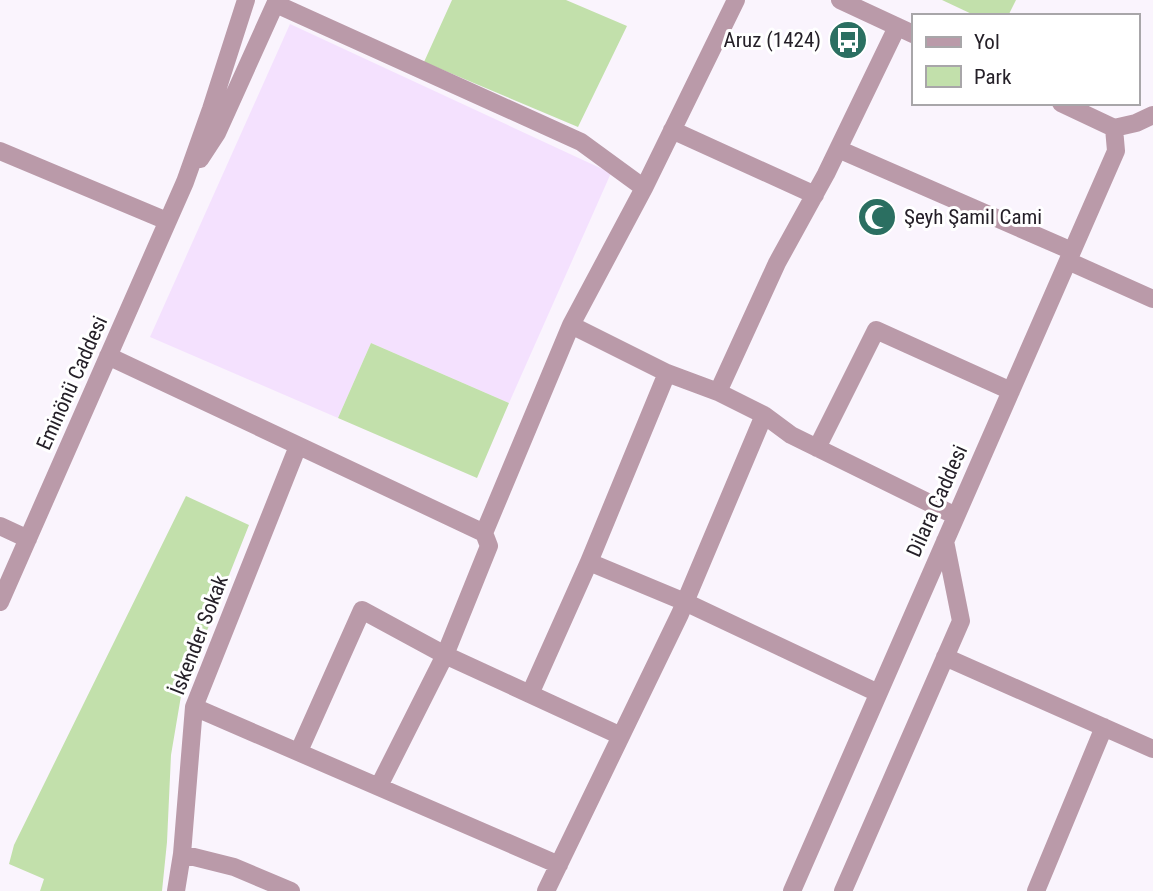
<svg xmlns="http://www.w3.org/2000/svg" width="1153" height="891" viewBox="0 0 1153 891" font-family="'Roboto Condensed',sans-serif">
<style>
.built{fill:#f4e1fe}
.green{fill:#c2e0ab}
.lines{fill:none;stroke-linecap:round;stroke-linejoin:round}
.minor{stroke:#ba9aa9;stroke-width:18}
.labels{text-anchor:middle;stroke-width:6;stroke-linejoin:round;paint-order:stroke}
.poi-label{font-size:21px;fill:#252028;stroke:#fff;text-anchor:end}
.street-label{font-size:21px;fill:#252028;stroke:#fff}
</style>
<rect width="100%" height="100%" fill="#faf4fd"/>
<path class="built" d="M 290,24 L 611,173 L 509,403 L 371,343 L 338,418 L 150,337 Z"/>
<path class="green" d="M 452,0 L 566,0 L 627,26 L 578,127 L 424,62 Z
M 942,0 L 1016,0 L 1008,16 L 976,16 Z
M 371,343 L 509,403 L 477,478 L 338,418 Z
M 186,496 L 249,525 L 181,696 L 171,755 L 167,842 L 162,891 L 40,891 L 44,879 L 9,864 L 14,845 Z"/>
<g class="lines">
<path class="minor" d="M 840,0 L 913,34
M 276,4 L 581,142 L 644,188
M 1061,103 L 1114,128 L 1136,123 L 1153,115
M 672,130 L 815,195
M 838,149 L 1072,251
M 0,151 L 167,221
M 200,159 L 217,133 L 277,0
M 1068,261 L 1153,299
M 571,325 L 667,373 L 718,392
M 108,356 L 484,533 L 571,325 L 644,188 L 736,0
M 764,415 L 791,435 L 956,516
M 817,448 L 876,330 L 1011,391
M 0,526 L 28,539
M 589,562 L 667,373
M 0,602 L 185,182 L 211,109 L 246,0
M 945,657 L 1153,749
M 530,694 L 589,562 L 685,602 L 878,693
M 194,707 L 559,865
M 299,751 L 362,610 L 445,655 L 621,736
M 379,786 L 445,655 L 489,546 L 484,533
M 182,854 L 234,867 L 291,891
M 176,891 L 182,854 L 194,707 L 298,446
M 546,891 L 680,614 L 764,415 L 718,392 L 777,263 L 826,174 L 897,27
M 792,891 L 1116,151 L 1114,128
M 843,891 L 961,621 L 945,541
M 1036,891 L 1104,727"/>
</g>
<defs>
<symbol id="bus-disc" viewBox="-11 -11 22 22"><circle r="9.5" fill="#2b6f61" stroke="#fff"/><path d="M-5-6H5V4H4V6H2V4H-2V6H-4V4H-5ZM-3.5-4V0h7V-4ZM-3.5 1.2v1.5H-2V1.2ZM2 1.2v1.5H3.5V1.2Z" fill="#fff"/></symbol>
<symbol id="mosque-disc" viewBox="-11 -11 22 22"><circle r="9.5" fill="#2b6f61" stroke="#fff"/><path d="M3.5-4.9A6 6 0 1 0 3.5 4.9A5 5 0 1 1 3.5-4.9Z" fill="#fff"/></symbol>
</defs>
<g fill-rule="evenodd">
<use href="#bus-disc" x="826" y="18" width="44" height="44"/>
<use href="#mosque-disc" x="855" y="195" width="44" height="44"/>
</g>
<g class="labels">
<g class="poi-label">
<text x="821" y="47">Aruz (1424)</text>
<text x="904" y="224" text-anchor="start">Şeyh Şamil Cami</text>
</g>
<g class="street-label">
<text transform="translate(72 383) rotate(-66)" y="7">Eminönü Caddesi</text>
<text transform="translate(937 501) rotate(-66)" y="7">Dilara Caddesi</text>
<text transform="translate(199 635) rotate(-69)" y="7">İskender Sokak</text>
</g>
</g>
<rect x="912" y="14" width="228" height="91" fill="#ffffff" stroke="#a8a6a9" stroke-width="2"/>
<rect x="926" y="37" width="35" height="10" fill="#ba9aa9" stroke="#a8a6a9" stroke-width="2"/>
<text x="974" y="49" font-size="21" fill="#252028">Yol</text>
<rect x="926" y="66" width="35" height="21" fill="#c2e0ab" stroke="#a8a6a9" stroke-width="2"/>
<text x="974" y="84" font-size="21" fill="#252028">Park</text>
</svg>
